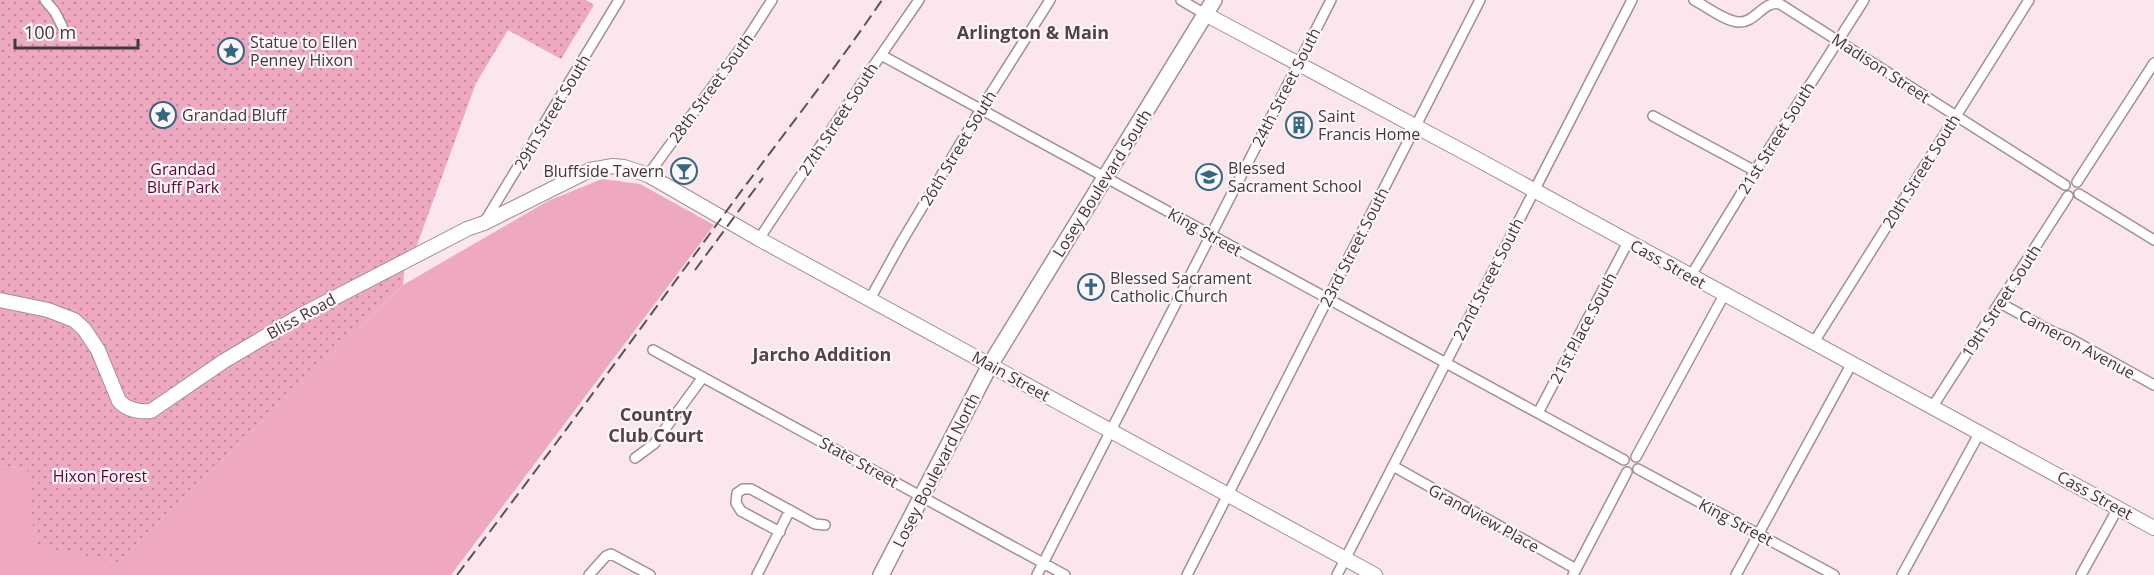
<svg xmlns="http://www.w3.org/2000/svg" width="2154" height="575" viewBox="0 0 2154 575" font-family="'Open Sans',sans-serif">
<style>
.grass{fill:#eea8bf}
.park{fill:url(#park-dots)}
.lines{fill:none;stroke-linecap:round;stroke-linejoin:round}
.street-casing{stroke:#a28f95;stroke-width:12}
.secondary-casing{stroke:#a28f95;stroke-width:16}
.primary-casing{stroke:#a28f95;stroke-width:18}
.street{stroke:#fff;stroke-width:9}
.secondary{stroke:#fff;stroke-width:14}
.primary{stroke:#fff;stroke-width:15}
.rail{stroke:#5c5355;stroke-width:2;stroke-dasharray:12 6;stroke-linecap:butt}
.labels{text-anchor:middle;stroke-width:4.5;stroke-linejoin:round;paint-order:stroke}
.poi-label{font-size:16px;fill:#41393b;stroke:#fff6f9;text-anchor:start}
.street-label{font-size:16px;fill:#41393b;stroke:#fff6f9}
.park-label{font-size:16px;fill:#610333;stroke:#fff6f9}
.neighbourhood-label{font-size:18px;font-weight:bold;fill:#534348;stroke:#fff6f9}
</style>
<defs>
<pattern id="park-dots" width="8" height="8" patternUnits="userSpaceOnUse" patternTransform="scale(1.5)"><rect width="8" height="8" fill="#eea8bf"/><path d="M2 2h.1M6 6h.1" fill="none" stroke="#c28a9c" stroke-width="1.8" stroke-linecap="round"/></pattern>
</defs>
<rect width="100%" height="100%" fill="#fae6eb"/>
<path class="grass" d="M 602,179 L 640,184 L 714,225 L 451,575 L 0,575 L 0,466 L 27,469 L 117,563 L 403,285 L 548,201 Z"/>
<path class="park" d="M 0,0 L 586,0 L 594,5 L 561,59 L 508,30 L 476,83 L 413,256 L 405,261 L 403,285 L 117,563 L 35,545 L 27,469 L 0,466 Z"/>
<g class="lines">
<defs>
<path id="street" d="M 45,0 L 55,12 L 62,26
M 1181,0 L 1205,14
M 1694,0 C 1707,7 1723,20 1738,22 C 1755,24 1763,0 1780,4 L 2065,185
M 881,55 L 1624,460
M 1653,116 L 1755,171
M 648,175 L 745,42 L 772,0
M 2077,182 L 2154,63
M 2079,194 L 2154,240
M 485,221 L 619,0
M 759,239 L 872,68 L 919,0
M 1690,277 L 1755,171 L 1864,0
M 870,299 L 902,241 L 981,109 L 1050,0
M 2000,303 L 2053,332 L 2069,338 L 2154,385
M 1814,342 L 2029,0
M 653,350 L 1065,575
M 1933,406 L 2068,196
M 1538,413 L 1628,242
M 1636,457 L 1724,295
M 635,458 L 654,444 L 703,377
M 1393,466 L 1576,569
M 1638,469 L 1834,575
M 780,532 L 741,511 L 736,503 L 737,493 L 743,489 L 751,489 L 815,524 L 825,525
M 589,575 L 606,556 L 611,554 L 650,575
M 757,575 L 790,510
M 1037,575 L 1331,0
M 1187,575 L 1480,0
M 1337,575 L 1632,0
M 1573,575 L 1627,472
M 1736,575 L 1852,363
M 1902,575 L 1980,432
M 2081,575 L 2118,508"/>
<path id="secondary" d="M 1205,14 L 1475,158 L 2154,528
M 0,300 L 48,310 L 74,320 L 84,329 L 98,350 L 119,401 C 127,410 139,412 151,411 L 224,361 L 305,313 L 467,229 L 484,223 L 590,170 L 613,166 L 624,167 L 648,175 L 759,239 L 1375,575"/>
<path id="primary" d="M 881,575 L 990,365 L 1214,0"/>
</defs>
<use href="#street" class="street-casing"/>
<use href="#secondary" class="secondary-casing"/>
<use href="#primary" class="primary-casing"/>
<use href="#street" class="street"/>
<use href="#secondary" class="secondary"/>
<use href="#primary" class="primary"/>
<path class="rail" d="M 695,270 L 763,178
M 457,575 C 546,458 633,339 720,220 C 774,146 831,75 882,0"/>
</g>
<defs>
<symbol id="sight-ring" viewBox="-11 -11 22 22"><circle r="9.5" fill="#fff6f9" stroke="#336784" stroke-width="1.5"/><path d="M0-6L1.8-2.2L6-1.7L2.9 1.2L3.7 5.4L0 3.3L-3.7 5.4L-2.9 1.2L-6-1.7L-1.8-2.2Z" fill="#336784"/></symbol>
<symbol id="building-ring" viewBox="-11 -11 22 22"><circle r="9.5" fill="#fff6f9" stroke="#336784" stroke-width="1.5"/><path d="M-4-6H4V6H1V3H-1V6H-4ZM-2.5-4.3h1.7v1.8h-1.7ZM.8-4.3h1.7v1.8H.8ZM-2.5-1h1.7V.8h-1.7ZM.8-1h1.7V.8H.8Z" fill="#336784"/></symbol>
<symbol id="bar-ring" viewBox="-11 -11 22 22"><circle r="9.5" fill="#fff6f9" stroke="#336784" stroke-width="1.5"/><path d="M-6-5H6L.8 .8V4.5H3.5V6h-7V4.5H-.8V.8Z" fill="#336784"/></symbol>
<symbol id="school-ring" viewBox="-11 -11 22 22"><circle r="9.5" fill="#fff6f9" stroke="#336784" stroke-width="1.5"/><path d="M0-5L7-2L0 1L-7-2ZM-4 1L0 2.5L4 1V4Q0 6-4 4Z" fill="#336784"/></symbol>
<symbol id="church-ring" viewBox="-11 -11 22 22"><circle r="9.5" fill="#fff6f9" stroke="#336784" stroke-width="1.5"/><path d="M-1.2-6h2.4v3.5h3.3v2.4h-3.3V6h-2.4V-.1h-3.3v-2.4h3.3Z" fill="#336784"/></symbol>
</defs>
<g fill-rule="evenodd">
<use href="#sight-ring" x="216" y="36" width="30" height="30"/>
<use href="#sight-ring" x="148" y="100" width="30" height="30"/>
<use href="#building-ring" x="1284" y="110" width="30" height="30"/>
<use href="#bar-ring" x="669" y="156" width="30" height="30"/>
<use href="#school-ring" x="1194" y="162" width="30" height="30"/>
<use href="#church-ring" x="1076" y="272" width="30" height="30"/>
</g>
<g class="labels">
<g class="poi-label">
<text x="250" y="48">Statue to Ellen<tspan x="250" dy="18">Penney Hixon</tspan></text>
<text x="182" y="121">Grandad Bluff</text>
<text x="1318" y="122">Saint<tspan x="1318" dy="18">Francis Home</tspan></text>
<text x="1228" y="174">Blessed<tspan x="1228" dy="18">Sacrament School</tspan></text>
<text x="664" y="177" text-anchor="end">Bluffside Tavern</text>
<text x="1110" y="284">Blessed Sacrament<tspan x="1110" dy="18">Catholic Church</tspan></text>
</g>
<g class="street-label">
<text transform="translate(1881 68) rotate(33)" y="6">Madison Street</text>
<text transform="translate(1286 87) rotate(-63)" y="6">24th Street South</text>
<text transform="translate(711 88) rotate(-54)" y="6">28th Street South</text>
<text transform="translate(552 112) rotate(-59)" y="6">29th Street South</text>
<text transform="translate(838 119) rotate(-57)" y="6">27th Street South</text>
<text transform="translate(1776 138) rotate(-58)" y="6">21st Street South</text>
<text transform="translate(958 148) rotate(-59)" y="6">26th Street South</text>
<text transform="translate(1921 171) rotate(-58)" y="6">20th Street South</text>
<text transform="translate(1102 183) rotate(-58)" y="6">Losey Boulevard South</text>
<text transform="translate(1205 232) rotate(29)" y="6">King Street</text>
<text transform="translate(1354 247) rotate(-63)" y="6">23rd Street South</text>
<text transform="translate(1668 264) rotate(29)" y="6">Cass Street</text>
<text transform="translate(1488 279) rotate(-63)" y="6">22nd Street South</text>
<text transform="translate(2001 301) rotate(-57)" y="6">19th Street South</text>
<text transform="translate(301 316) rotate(-29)" y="6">Bliss Road</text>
<text transform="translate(1583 328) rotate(-62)" y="6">21st Place South</text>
<text transform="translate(2077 344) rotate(28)" y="6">Cameron Avenue</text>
<text transform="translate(1011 376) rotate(29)" y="6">Main Street</text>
<text transform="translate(859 462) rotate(29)" y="6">State Street</text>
<text transform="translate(936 470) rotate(-63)" y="6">Losey Boulevard North</text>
<text transform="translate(2095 495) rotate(29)" y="6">Cass Street</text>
<text transform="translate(1484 518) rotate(29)" y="6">Grandview Place</text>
<text transform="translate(1736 522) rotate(28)" y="6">King Street</text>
</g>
<g class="park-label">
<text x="183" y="175">Grandad<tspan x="183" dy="18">Bluff Park</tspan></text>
<text x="100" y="482">Hixon Forest</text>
</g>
<g class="neighbourhood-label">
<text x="1033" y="39">Arlington &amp; Main</text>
<text x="822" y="361">Jarcho Addition</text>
<text x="656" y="421">Country<tspan x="656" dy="21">Club Court</tspan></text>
</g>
</g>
<path d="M15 39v9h123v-9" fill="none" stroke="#41393b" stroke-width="3"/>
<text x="24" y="39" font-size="18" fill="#41393b" stroke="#fff6f9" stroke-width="4.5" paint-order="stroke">100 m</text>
</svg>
